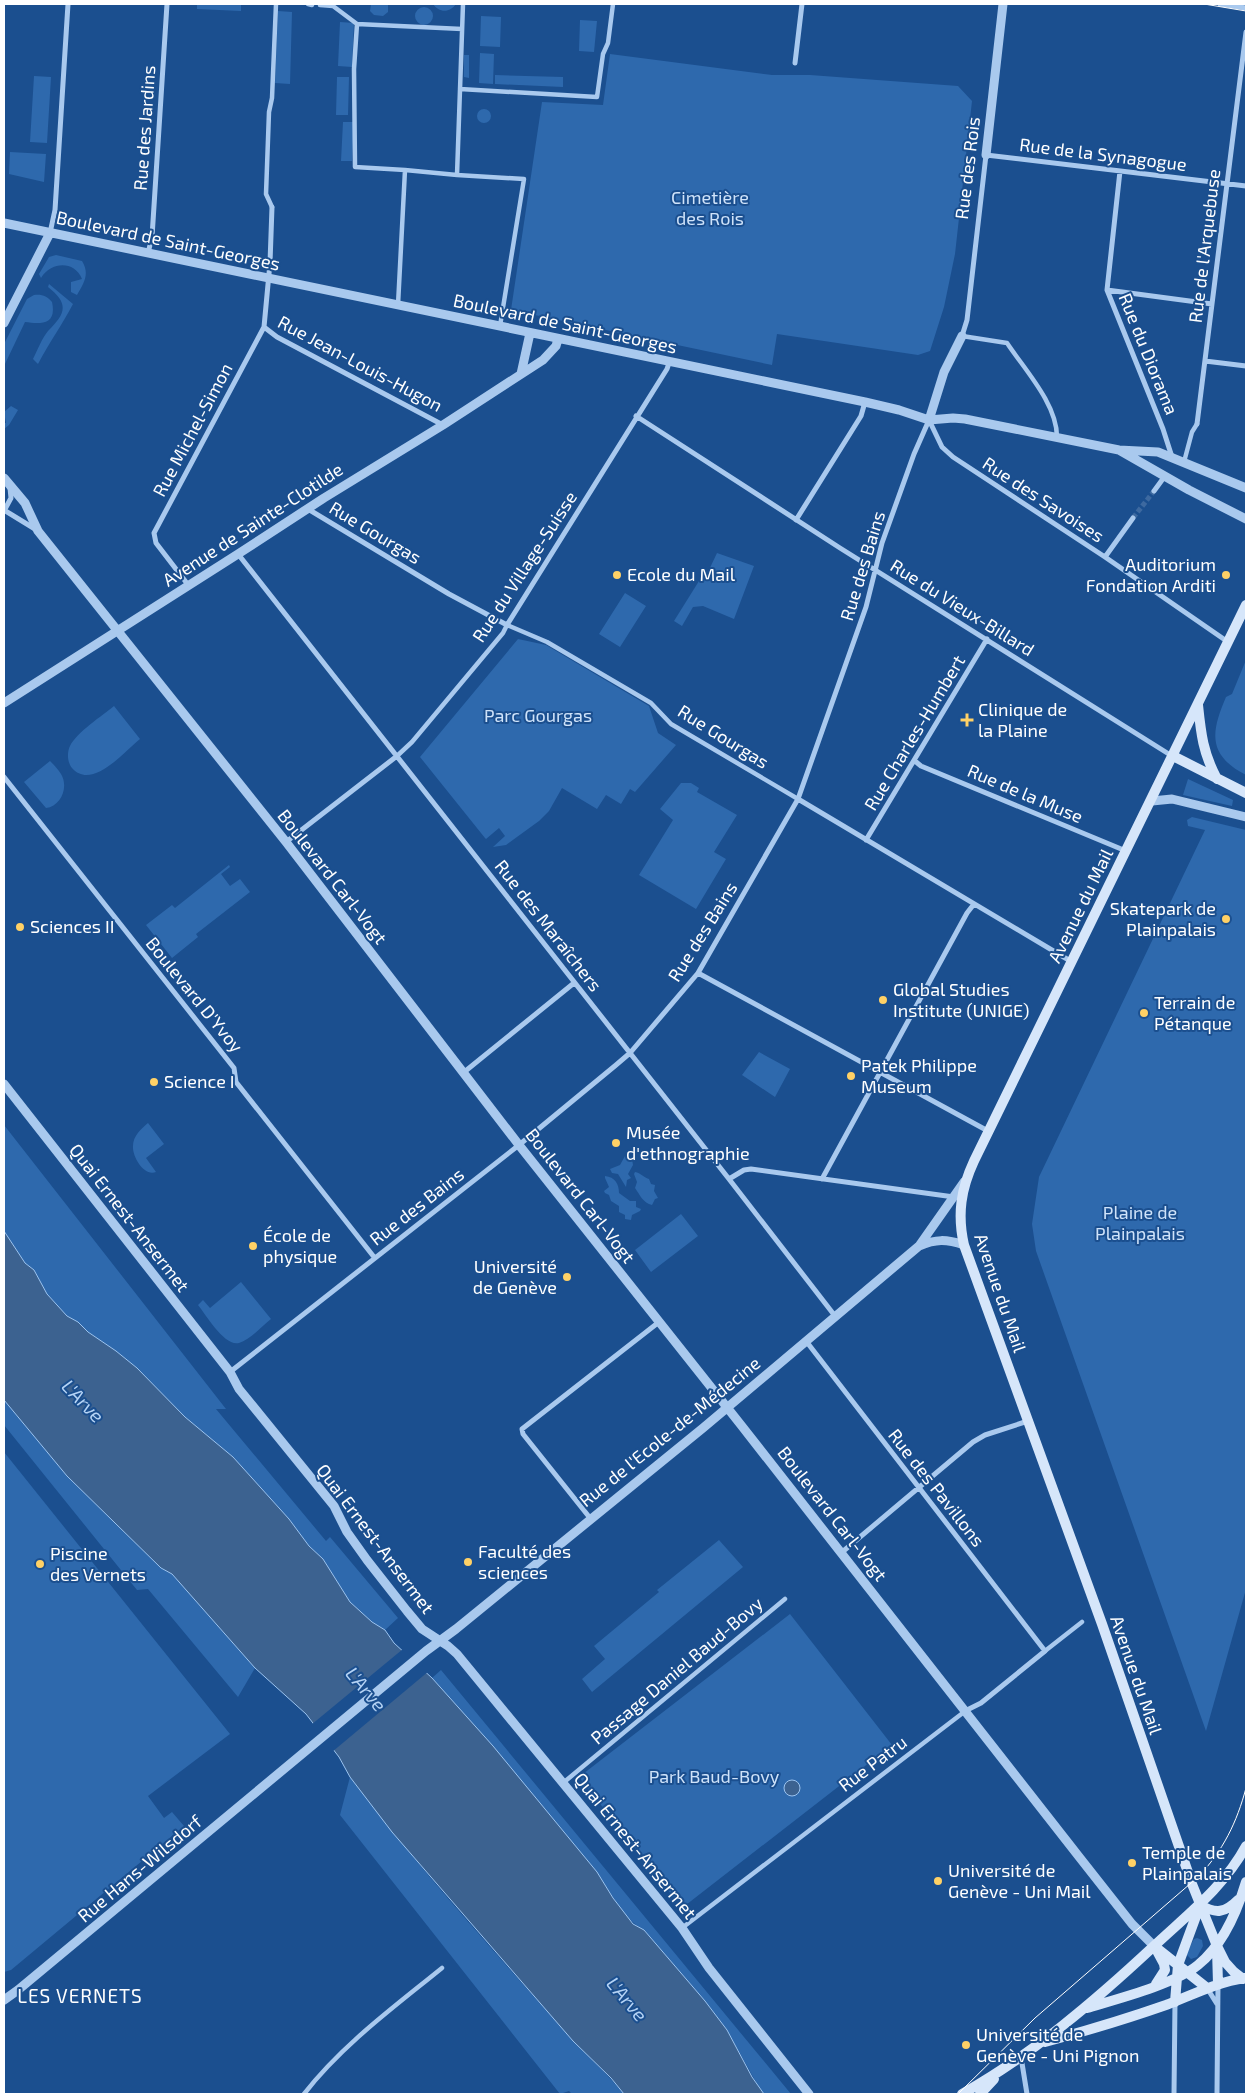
<svg xmlns="http://www.w3.org/2000/svg" width="1250" height="2098" viewBox="0 0 1250 2098" font-family="'Exo 2',sans-serif">
<style>
.green{fill:#2e69ad}
.water{fill:#3c6290;stroke:#9cc4f0}
.pier{fill:#1b4f8f}
.lines{fill:none;stroke-linecap:round;stroke-linejoin:round}
.minor-tunnel{stroke:#3d69a0;stroke-width:5;stroke-dasharray:5 2.5;stroke-linecap:butt}
.pedestrian{stroke:#a9c9ee;stroke-width:4.5}
.minor{stroke:#a9c9ee;stroke-width:5}
.tertiary{stroke:#a9c9ee;stroke-width:9}
.secondary{stroke:#d6e6fa;stroke-width:10}
.tram{stroke:#fff;stroke-width:1}
.poi-dot{fill:#ffd166;stroke:#1b4f8f;stroke-width:2}
.labels{text-anchor:middle;stroke-width:4;stroke-linejoin:round;paint-order:stroke}
.street-label{font-size:18px;fill:#fff;stroke:#1b4f8f}
.park-label{font-size:18px;fill:#cfe3fa;stroke:#1b4f8f}
.poi-label{font-size:18px;fill:#fff;stroke:#1b4f8f;text-anchor:start}
.water-label{font-size:19px;font-style:italic;fill:#b5d3f5;stroke:#1b4f8f}
.neighbourhood-label{font-size:19px;letter-spacing:1px;fill:#fff;stroke:#1b4f8f}
</style>
<rect width="100%" height="100%" fill="#1b4f8f"/>
<path class="green" d="M 197,4 L 241,4 L 241,11 L 197,9 Z
M 371,4 L 388,4 L 388,12 L 383,16 L 374,15 L 370,11 Z
M 433,4 L 456,4 C 450,13 439,13 433,4 Z
M415 16a9 9 0 1 1 18 0a9 9 0 1 1-18 0Z
M 278,11 L 292,12 L 290,84 L 275,83 Z
M 481,16 L 501,17 L 500,47 L 480,46 Z
M 580,20 L 597,21 L 594,52 L 579,51 Z
M 340,22 L 354,23 L 352,67 L 338,66 Z
M 480,53 L 494,54 L 493,84 L 479,83 Z
M 610,54 L 772,75 L 810,75 L 958,86 L 972,101 L 955,254 L 944,307 L 930,351 L 918,355 L 777,334 L 772,365 L 511,310 L 542,102 L 603,105 Z
M 464,55 L 469,55 L 469,78 L 464,77 Z
M 495,75 L 563,77 L 563,87 L 495,84 Z
M 34,76 L 51,77 L 47,143 L 30,142 Z
M 337,77 L 349,77 L 348,115 L 336,115 Z
M477 116a7 7 0 1 1 14 0a7 7 0 1 1-14 0Z
M 343,122 L 354,122 L 352,161 L 341,161 Z
M 10,152 L 46,154 L 44,182 L 9,174 Z
M 56,255 L 82,261 C 90,274 84,283 77,295 L 71,292 L 71,282 L 82,279 C 74,260 51,262 41,278 L 39,274 L 49,257 Z
M 49,284 L 73,304 C 62,325 49,343 38,364 L 33,359 C 37,351 42,338 48,331 C 65,314 70,304 48,287 Z
M 34,295 C 42,294 47,296 52,302 C 57,325 41,324 25,322 L 4,366 L 4,344 L 27,299 Z
M 11,406 L 18,410 L 9,425 L 4,429 L 4,423 L 6,423 L 4,412 Z
M 717,553 L 754,566 L 734,619 L 703,606 L 693,607 L 682,626 L 674,621 L 704,573 L 708,572 Z
M 625,593 L 646,606 L 620,647 L 599,634 Z
M 518,639 L 546,645 L 649,706 L 658,733 L 676,745 L 635,792 L 630,789 L 621,804 L 606,795 L 597,809 L 562,788 L 549,811 L 539,821 L 506,845 L 493,847 L 505,836 L 499,828 L 486,839 L 485,838 L 420,757 Z
M 1246,660 L 1246,775 C 1207,755 1211,732 1226,697 L 1232,694 Z
M 114,706 L 140,739 C 125,751 92,791 72,768 C 67,762 67,752 70,746 C 77,732 102,716 114,706 Z
M 50,761 C 54,765 58,769 61,774 C 69,787 61,806 46,808 L 24,782 Z
M 1188,779 L 1233,800 L 1232,806 L 1183,795 Z
M 681,783 L 691,783 L 699,788 L 697,792 L 737,815 L 714,852 L 726,859 L 696,909 L 639,875 L 673,820 L 660,809 Z
M 1192,817 L 1246,830 L 1246,1589 L 1206,1731 L 1036,1251 L 1032,1224 L 1039,1177 L 1205,830 L 1188,826 L 1187,820 Z
M 229,865 L 230,867 L 221,874 L 230,886 L 240,879 L 250,892 L 196,934 L 198,937 L 172,958 L 146,925 L 172,905 L 175,908 Z
M 759,1052 L 790,1069 L 775,1097 L 742,1075 Z
M 148,1123 L 164,1144 L 146,1158 L 156,1172 C 144,1177 132,1156 133,1146 C 133,1136 141,1129 148,1123 Z
M 4,1125 L 226,1409 L 216,1409 L 326,1541 L 330,1537 L 398,1618 L 385,1630 L 372,1622 L 350,1602 L 323,1559 L 309,1546 L 289,1519 L 233,1457 L 185,1417 L 137,1368 L 116,1351 L 88,1332 L 78,1322 L 67,1316 L 47,1294 L 34,1270 L 25,1263 L 4,1231 Z
M 625,1156 L 632,1159 L 633,1165 L 628,1174 L 631,1178 L 627,1180 L 626,1187 L 618,1174 L 612,1173 L 610,1169 L 620,1165 Z
M 635,1172 C 641,1173 643,1177 649,1179 L 651,1184 L 655,1185 L 654,1191 L 658,1198 L 655,1199 L 652,1205 C 643,1203 640,1195 635,1188 L 637,1182 L 634,1174 Z
M 605,1176 C 615,1177 619,1184 619,1193 L 630,1201 L 636,1201 L 636,1207 L 641,1209 L 640,1211 L 632,1215 L 631,1220 L 625,1219 L 625,1215 L 619,1212 L 619,1206 L 611,1201 L 609,1195 L 605,1193 L 604,1191 L 609,1187 L 605,1178 Z
M 681,1214 L 698,1236 L 651,1272 L 635,1250 Z
M 241,1282 L 271,1319 C 262,1326 250,1340 239,1343 C 225,1347 206,1315 198,1305 L 203,1300 L 210,1308 Z
M 4,1400 L 67,1476 L 161,1568 L 172,1574 L 255,1668 L 238,1697 L 148,1589 L 137,1590 L 4,1425 Z
M 4,1452 L 230,1734 L 148,1796 L 164,1818 L 172,1812 L 184,1826 L 11,1970 L 4,1972 Z
M 719,1540 L 743,1567 L 592,1692 L 582,1679 L 605,1659 L 594,1646 L 659,1592 L 657,1590 Z
M 790,1614 L 892,1745 L 682,1908 L 579,1777 Z
M 441,1670 L 791,2094 L 762,2093 L 727,2030 L 705,2001 L 644,1930 C 620,1917 611,1890 594,1869 C 541,1804 488,1740 432,1678 Z
M 350,1777 C 417,1866 492,1949 566,2033 C 585,2054 606,2072 624,2094 L 572,2094 L 569,2091 L 560,2094 L 340,1815 Z
M 1197,1938 L 1202,1940 L 1203,1946 L 1197,1957 L 1191,1959 L 1186,1954 L 1194,1939 Z"/>
<path class="water" d="M 4,1231 L 25,1263 L 34,1270 L 47,1294 L 67,1316 L 78,1322 L 88,1332 L 116,1351 L 137,1368 L 185,1417 L 233,1457 L 289,1519 L 309,1546 L 323,1559 L 350,1602 L 372,1622 L 385,1630 L 394,1643 L 432,1678 L 493,1746 L 597,1872 L 613,1898 L 633,1924 L 644,1930 L 705,2001 L 727,2030 L 752,2077 L 764,2094 L 624,2094 L 611,2078 L 573,2041 L 392,1832 L 350,1777 L 339,1757 L 306,1714 L 255,1668 L 172,1574 L 161,1568 L 67,1476 L 4,1400 Z
M784 1788a8 8 0 1 1 16 0a8 8 0 1 1-16 0Z"/>
<path class="pier" d="M 403,1649 L 429,1671 L 332,1752 L 311,1725 Z"/>
<g class="lines">
<path class="minor-tunnel" d="M 1133,518 L 1154,491"/>
<path class="pedestrian" d="M 308,4 L 312,5
M 320,5 L 333,6 L 357,24
M 460,89 L 597,97 L 603,54 L 608,43 L 613,4
M 405,170 L 355,167 L 354,69 L 357,24 L 462,29
M 457,175 L 524,179 L 500,326
M 272,207 L 266,194 L 269,112 L 272,98 L 276,4
M 398,305 L 405,170 L 457,175 L 463,4
M 962,336 L 1007,343 C 1025,370 1057,404 1057,437
M 1184,462 L 1192,432 L 1197,424
M 397,756 L 412,742 L 503,633 L 507,625 L 547,642 L 651,703 L 671,724 L 798,799
M 1045,1651 L 1082,1622
M 563,1783 L 785,1599
M 682,1928 L 964,1712
M 304,2094 C 342,2045 394,2007 442,1968"/>
<path class="minor" d="M 1220,4 L 1246,8
M 795,63 L 802,4
M 1120,171 L 1107,290 L 1163,429 L 1172,457
M 50,233 L 55,210 L 68,4
M 148,253 L 152,237 L 167,4
M 1107,290 L 1212,304
M 264,327 L 277,337 L 443,425
M 962,336 L 967,320 L 986,155 L 1246,186
M 1205,361 L 1246,366
M 636,416 L 840,548 L 1172,756
M 929,420 L 942,447 L 953,457 L 1105,557 L 1228,642
M 1197,424 L 1246,32
M 1154,491 L 1165,476
M 308,509 L 449,594 L 507,625 L 667,369 L 669,363
M 4,510 L 35,529
M 4,511 L 11,498 L 10,488
M 796,520 L 861,416 L 865,402
M 238,554 L 729,1179 L 835,1316
M 1105,557 L 1133,518
M 189,586 L 156,543 L 154,533 L 264,327 L 270,263 L 272,207
M 915,761 L 921,766 L 1126,851
M 4,777 L 234,1068 L 236,1082 L 374,1257
M 798,799 L 1072,962
M 866,840 L 987,639
M 286,842 L 397,756
M 698,973 L 988,1131
M 463,1073 L 574,983
M 729,1179 L 744,1170 L 751,1169 L 954,1197
M 822,1179 L 967,913 L 974,904
M 806,1341 L 1045,1651 L 981,1703 L 965,1711
M 230,1372 L 519,1145 L 616,1065 L 630,1053 L 698,973 L 798,799 L 866,607 L 882,543 L 914,454 L 929,420
M 590,1518 L 523,1434 L 522,1429 L 659,1322
M 841,1553 L 973,1442 L 985,1435 L 1028,1421
M 1207,1988 L 1217,2004
M 1021,2057 L 1027,2094
M 1174,2094 L 1175,2002
M 1217,2094 L 1218,1985"/>
<path class="tertiary" d="M 986,155 L 1003,4
M 4,223 L 865,402 L 899,410 L 929,420 L 953,418 L 965,419 L 1119,450 L 1158,452 L 1246,488
M 4,323 L 50,233
M 521,374 L 530,333
M 929,420 L 944,372 L 962,336
M 1119,450 L 1189,490 L 1246,519
M 4,478 L 25,503 L 38,531 L 286,842 L 519,1145 L 741,1425 L 1080,1858 L 1132,1924 L 1154,1946
M 4,703 L 238,554 L 324,498 L 443,425 L 543,360 L 556,346 L 558,339
M 1152,801 L 1172,799 L 1246,817
M 4,1084 L 230,1372 L 239,1389 L 334,1506 L 347,1532 L 367,1560 L 407,1611 L 422,1629 L 448,1646 L 457,1654 L 682,1928 L 709,1968 L 809,2094
M 919,1246 C 936,1239 946,1239 964,1245
M 4,2000 L 18,1990 L 426,1651 L 456,1629 L 703,1428 L 919,1246 L 964,1182"/>
<path class="secondary" d="M 1198,705 C 1201,734 1203,753 1217,779
M 1173,756 L 1246,793
M 1200,1905 C 1216,1914 1225,1913 1238,1900
M 1154,1946 L 1207,1988
M 1217,1949 L 1218,1984
M 1243,1979 L 1234,1972 L 1225,1962 L 1217,1946 L 1192,1884 L 1102,1624 L 964,1245 C 957,1214 961,1189 974,1161 L 1246,605
M 1156,1984 L 1165,1970 L 1164,1964 L 1157,1951
M 1175,2002 L 1178,1965 L 1199,1908
M 1087,2008 C 1117,1999 1175,1984 1198,1965 C 1223,1945 1237,1912 1246,1882
M 1045,2042 C 1086,2031 1126,2019 1166,2005 C 1192,1995 1217,1982 1245,1978
M 962,2094 C 1033,2054 1095,2001 1154,1946 C 1187,1915 1224,1887 1246,1846
M 980,2094 L 994,2079"/>
<path class="tram" d="M 1204,4 L 1246,11
M 958,2094 L 1035,2018 L 1198,1877 C 1223,1851 1237,1822 1246,1788"/>
</g>
<g class="poi-dot">
<circle cx="617" cy="575" r="5"/>
<circle cx="1226" cy="575" r="5"/>
<path d="M964.5 712.5h5v5h5v5h-5v5h-5v-5h-5v-5h5z"/>
<circle cx="1226" cy="919" r="5"/>
<circle cx="20" cy="927" r="5"/>
<circle cx="883" cy="1000" r="5"/>
<circle cx="1144" cy="1013" r="5"/>
<circle cx="851" cy="1076" r="5"/>
<circle cx="154" cy="1082" r="5"/>
<circle cx="616" cy="1143" r="5"/>
<circle cx="253" cy="1246" r="5"/>
<circle cx="567" cy="1277" r="5"/>
<circle cx="468" cy="1562" r="5"/>
<circle cx="40" cy="1564" r="5"/>
<circle cx="1132" cy="1863" r="5"/>
<circle cx="938" cy="1881" r="5"/>
<circle cx="966" cy="2045" r="5"/>
</g>
<g class="labels">
<g class="street-label">
<text transform="translate(145 128) rotate(-86)" y="6">Rue des Jardins</text>
<text transform="translate(1103 155) rotate(7)" y="6">Rue de la Synagogue</text>
<text transform="translate(968 168) rotate(-83)" y="6">Rue des Rois</text>
<text transform="translate(168 241) rotate(12)" y="6">Boulevard de Saint-Georges</text>
<text transform="translate(1205 246) rotate(-83)" y="6">Rue de l'Arquebuse</text>
<text transform="translate(565 324) rotate(12)" y="6">Boulevard de Saint-Georges</text>
<text transform="translate(1148 354) rotate(68)" y="6">Rue du Diorama</text>
<text transform="translate(360 364) rotate(28)" y="6">Rue Jean-Louis-Hugon</text>
<text transform="translate(193 430) rotate(-62)" y="6">Rue Michel-Simon</text>
<text transform="translate(1043 500) rotate(33)" y="6">Rue des Savoises</text>
<text transform="translate(253 525) rotate(-33)" y="6">Avenue de Sainte-Clotilde</text>
<text transform="translate(375 533) rotate(31)" y="6">Rue Gourgas</text>
<text transform="translate(863 566) rotate(-73)" y="6">Rue des Bains</text>
<text transform="translate(525 567) rotate(-57)" y="6">Rue du Village-Suisse</text>
<text transform="translate(962 608) rotate(32)" y="6">Rue du Vieux-Billard</text>
<text transform="translate(915 733) rotate(-59)" y="6">Rue Charles-Humbert</text>
<text transform="translate(723 737) rotate(32)" y="6">Rue Gourgas</text>
<text transform="translate(1025 794) rotate(23)" y="6">Rue de la Muse</text>
<text transform="translate(332 877) rotate(52)" y="6">Boulevard Carl-Vogt</text>
<text transform="translate(1081 906) rotate(-64)" y="6">Avenue du Mail</text>
<text transform="translate(548 926) rotate(52)" y="6">Rue des Maraîchers</text>
<text transform="translate(703 932) rotate(-58)" y="6">Rue des Bains</text>
<text transform="translate(194 995) rotate(51)" y="6">Boulevard D'Yvoy</text>
<text transform="translate(580 1196) rotate(52)" y="6">Boulevard Carl-Vogt</text>
<text transform="translate(417 1207) rotate(-38)" y="6">Rue des Bains</text>
<text transform="translate(129 1218) rotate(52)" y="6">Quai Ernest-Ansermet</text>
<text transform="translate(1000 1293) rotate(71)" y="6">Avenue du Mail</text>
<text transform="translate(670 1432) rotate(-39)" y="6">Rue de l'Ecole-de-Médecine</text>
<text transform="translate(936 1488) rotate(52)" y="6">Rue des Pavillons</text>
<text transform="translate(832 1514) rotate(52)" y="6">Boulevard Carl-Vogt</text>
<text transform="translate(375 1539) rotate(53)" y="6">Quai Ernest-Ansermet</text>
<text transform="translate(677 1671) rotate(-40)" y="6">Passage Daniel Baud-Bovy</text>
<text transform="translate(1136 1675) rotate(71)" y="6">Avenue du Mail</text>
<text transform="translate(873 1764) rotate(-37)" y="6">Rue Patru</text>
<text transform="translate(635 1846) rotate(51)" y="6">Quai Ernest-Ansermet</text>
<text transform="translate(140 1869) rotate(-40)" y="6">Rue Hans-Wilsdorf</text>
</g>
<g class="park-label">
<text x="710" y="204">Cimetière<tspan x="710" dy="21">des Rois</tspan></text>
<text x="538" y="722">Parc Gourgas</text>
<text x="1140" y="1219">Plaine de<tspan x="1140" dy="21">Plainpalais</tspan></text>
<text x="714" y="1783">Park Baud-Bovy</text>
</g>
<g class="poi-label">
<text x="1216" y="571" text-anchor="end">Auditorium<tspan x="1216" dy="21">Fondation Arditi</tspan></text>
<text x="627" y="581">Ecole du Mail</text>
<text x="978" y="716">Clinique de<tspan x="978" dy="21">la Plaine</tspan></text>
<text x="1216" y="915" text-anchor="end">Skatepark de<tspan x="1216" dy="21">Plainpalais</tspan></text>
<text x="30" y="933">Sciences II</text>
<text x="893" y="996">Global Studies<tspan x="893" dy="21">Institute (UNIGE)</tspan></text>
<text x="1154" y="1009">Terrain de<tspan x="1154" dy="21">Pétanque</tspan></text>
<text x="861" y="1072">Patek Philippe<tspan x="861" dy="21">Museum</tspan></text>
<text x="164" y="1088">Science I</text>
<text x="626" y="1139">Musée<tspan x="626" dy="21">d'ethnographie</tspan></text>
<text x="263" y="1242">École de<tspan x="263" dy="21">physique</tspan></text>
<text x="557" y="1273" text-anchor="end">Université<tspan x="557" dy="21">de Genève</tspan></text>
<text x="478" y="1558">Faculté des<tspan x="478" dy="21">sciences</tspan></text>
<text x="50" y="1560">Piscine<tspan x="50" dy="21">des Vernets</tspan></text>
<text x="1142" y="1859">Temple de<tspan x="1142" dy="21">Plainpalais</tspan></text>
<text x="948" y="1877">Université de<tspan x="948" dy="21">Genève - Uni Mail</tspan></text>
<text x="976" y="2041">Université de<tspan x="976" dy="21">Genève - Uni Pignon</tspan></text>
</g>
<g class="water-label">
<text transform="translate(83 1401) rotate(46)" y="7">L'Arve</text>
<text transform="translate(366 1689) rotate(50)" y="7">L'Arve</text>
<text transform="translate(627 1999) rotate(50)" y="7">L'Arve</text>
</g>
<g class="neighbourhood-label">
<text x="80" y="2003">LES VERNETS</text>
</g>
</g>
<rect width="1250" height="2098" fill="none" stroke="#ffffff" stroke-width="10"/>
</svg>
